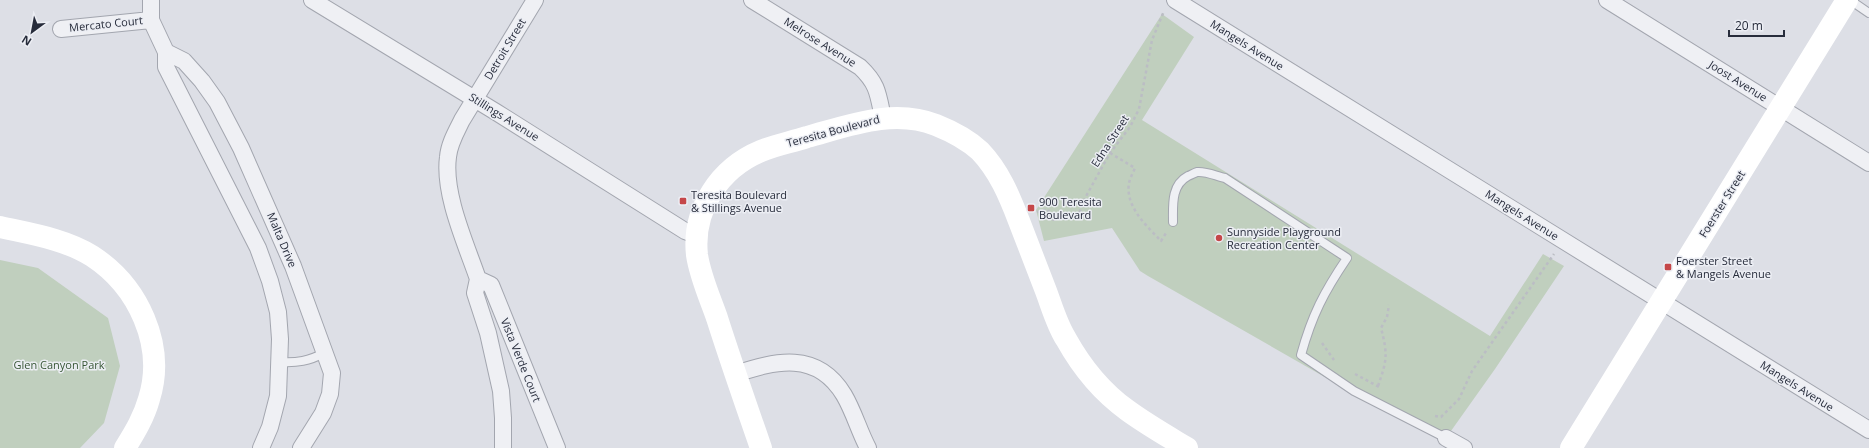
<svg xmlns="http://www.w3.org/2000/svg" width="1869" height="448" viewBox="0 0 1869 448" font-family="'Open Sans',sans-serif">
<style>
.green{fill:#c0cfbe}
.lines{fill:none;stroke-linecap:round;stroke-linejoin:round}
.lane-casing{stroke:#a3a6af;stroke-width:10}
.street-casing{stroke:#a3a6af;stroke-width:18}
.path{stroke:#bbbdc4;stroke-width:2.5;stroke-dasharray:3 3;stroke-linecap:butt}
.lane{stroke:#eff0f4;stroke-width:8}
.street{stroke:#eff0f4;stroke-width:16}
.secondary{stroke:#fff;stroke-width:22}
.poi-dot{fill:#c54749;stroke:#eceef4;stroke-width:1.5}
.labels{text-anchor:middle;stroke-width:3;stroke-linejoin:round;paint-order:stroke}
.street-label{font-size:11px;fill:#272c3b;stroke:#eceef4}
.poi-label{font-size:11px;fill:#272c3b;stroke:#eceef4;text-anchor:start}
.park-label{font-size:11px;fill:#375635;stroke:#eceef4}
</style>
<rect width="100%" height="100%" fill="#dddfe6"/>
<path class="green" d="M 1162,14 L 1194,37 L 1142,120 L 1490,336 L 1543,254 L 1564,266 L 1495,369 L 1446,438 L 1379,408 L 1148,276 L 1140,271 L 1112,228 L 1044,241 L 1036,210 Z
M 0,260 L 38,268 L 108,318 L 120,366 L 104,423 L 80,448 L 0,448 Z"/>
<g class="lines">
<defs>
<path id="lane" d="M 1850,0 L 1869,13
M 1173,222 C 1173,205 1171,185 1188,176 C 1191,175 1194,173 1197,172 C 1206,171 1216,176 1225,178 L 1347,258 C 1324,292 1312,315 1301,355 L 1354,391 L 1446,438
M 280,362 C 297,363 309,361 324,353"/>
<path id="street" d="M 151,0 L 151,20 L 166,52 L 166,67 L 258,248 L 270,281 L 278,312 L 280,339 L 278,396 L 270,427 L 261,448
M 312,0 L 496,112 L 685,231 L 696,235
M 752,0 L 860,67 C 878,84 878,94 883,118
M 1175,0 L 1869,430
M 1607,0 L 1869,163
M 61,29 L 151,20
M 166,52 L 184,61 L 202,81 L 217,102 L 241,148 L 293,266 L 332,373 L 330,394 L 323,413 L 301,448
M 478,279 L 491,285 L 557,448
M 735,374 C 775,361 817,350 844,395 C 854,412 859,431 868,448
M 1446,438 L 1464,448
M 503,448 L 503,418 L 501,391 L 488,333 L 475,293 L 478,279 C 466,244 443,194 448,157 C 449,144 456,132 462,120 L 535,0"/>
</defs>
<use href="#lane" class="lane-casing"/>
<use href="#street" class="street-casing"/>
<path class="path" d="M 1110,153 L 1135,168 C 1133,173 1130,178 1129,183 C 1125,207 1147,226 1161,241 L 1166,233
M 1037,212 L 1048,209 L 1051,220 L 1078,216 L 1085,198 L 1110,153 L 1130,127 L 1139,109 L 1152,40 L 1164,11
M 1322,343 L 1334,360
M 1355,374 L 1381,388
M 1378,386 C 1387,360 1388,355 1381,328 L 1387,317 L 1389,305
M 1435,416 L 1441,417 L 1459,399 L 1472,371 L 1554,254"/>
<use href="#lane" class="lane"/>
<use href="#street" class="street"/>
<path class="secondary" d="M 0,227 C 31,234 65,239 92,256 C 138,286 166,345 149,399 C 144,417 135,432 125,448
M 761,448 C 746,405 731,362 717,318 C 710,298 700,276 697,255 C 692,209 720,168 761,151 C 775,145 792,142 807,137 C 848,126 893,108 936,125 C 951,131 968,140 980,151 C 999,171 1009,195 1019,221 C 1028,244 1037,268 1046,291 C 1052,307 1057,325 1066,339 C 1081,366 1102,392 1127,410 C 1146,424 1167,436 1187,448
M 1571,448 L 1847,0"/>
</g>
<g class="poi-dot">
<rect x="679" y="197" width="8" height="8" rx="2"/>
<rect x="1027" y="204" width="8" height="8" rx="2"/>
<circle cx="1219" cy="238" r="4"/>
<rect x="1664" y="263" width="8" height="8" rx="2"/>
</g>
<g class="labels">
<g class="street-label">
<text transform="translate(106 24) rotate(-6)" y="4">Mercato Court</text>
<text transform="translate(820 42) rotate(32)" y="4">Melrose Avenue</text>
<text transform="translate(1247 45) rotate(32)" y="4">Mangels Avenue</text>
<text transform="translate(505 49) rotate(-59)" y="4">Detroit Street</text>
<text transform="translate(1738 81) rotate(32)" y="4">Joost Avenue</text>
<text transform="translate(504 117) rotate(32)" y="4">Stillings Avenue</text>
<text transform="translate(833 131) rotate(-15)" y="4">Teresita Boulevard</text>
<text transform="translate(1110 141) rotate(-57)" y="4">Edna Street</text>
<text transform="translate(1722 204) rotate(-58)" y="4">Foerster Street</text>
<text transform="translate(1522 215) rotate(32)" y="4">Mangels Avenue</text>
<text transform="translate(282 240) rotate(67)" y="4">Malta Drive</text>
<text transform="translate(521 360) rotate(68)" y="4">Vista Verde Court</text>
<text transform="translate(1797 386) rotate(32)" y="4">Mangels Avenue</text>
</g>
<g class="poi-label">
<text x="691" y="199">Teresita Boulevard<tspan x="691" dy="13">&amp; Stillings Avenue</tspan></text>
<text x="1039" y="206">900 Teresita<tspan x="1039" dy="13">Boulevard</tspan></text>
<text x="1227" y="236">Sunnyside Playground<tspan x="1227" dy="13">Recreation Center</tspan></text>
<text x="1676" y="265">Foerster Street<tspan x="1676" dy="13">&amp; Mangels Avenue</tspan></text>
</g>
<g class="park-label">
<text x="59" y="369">Glen Canyon Park</text>
</g>
</g>
<g transform="translate(32 32) rotate(212)" stroke="#eceef4" stroke-width="3" paint-order="stroke">
<path d="M0-3L7 15L0 10L-7 15Z" fill="#272c3b"/>
<text y="-6" font-size="11" font-weight="bold" text-anchor="middle" fill="#272c3b">N</text>
</g>
<path d="M1729 30v6h55v-6" fill="none" stroke="#272c3b" stroke-width="2"/>
<text x="1735" y="30" font-size="12" fill="#272c3b" stroke="#eceef4" stroke-width="3" paint-order="stroke">20 m</text>
</svg>
